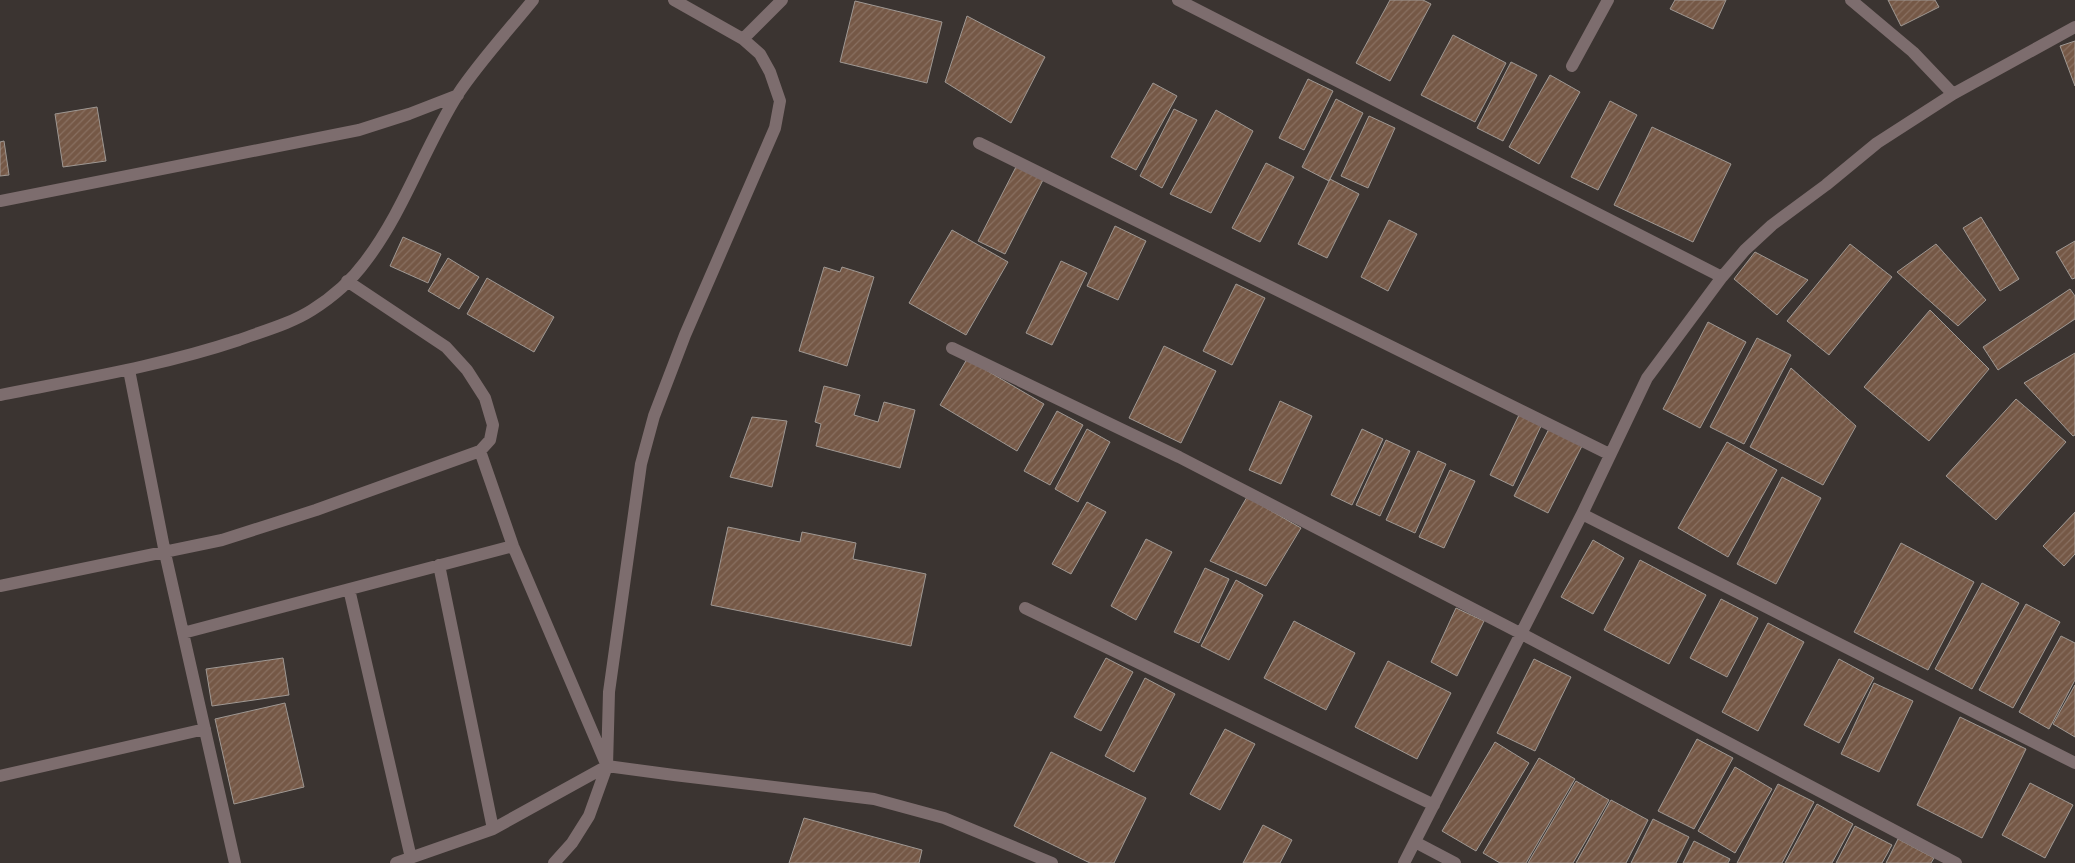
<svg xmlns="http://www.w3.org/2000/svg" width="2075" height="863" viewBox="0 0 2075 863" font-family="'Exo 2',sans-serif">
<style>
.building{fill:url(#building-hatch);stroke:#9f9893}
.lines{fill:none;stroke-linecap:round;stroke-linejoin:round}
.minor{stroke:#7d6d6e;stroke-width:12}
</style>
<defs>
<pattern id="building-hatch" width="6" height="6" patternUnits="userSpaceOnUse" patternTransform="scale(1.25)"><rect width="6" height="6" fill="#755846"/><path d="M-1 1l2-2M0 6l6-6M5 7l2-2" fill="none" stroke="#897061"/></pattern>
</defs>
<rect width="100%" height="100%" fill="#3b3431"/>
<path class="building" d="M 1390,0 L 1423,0 L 1431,4 L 1390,81 L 1356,63 Z
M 1675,0 L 1726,0 L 1713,29 L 1670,9 Z
M 1888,0 L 1935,0 L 1939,7 L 1901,26 Z
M 855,1 L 942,22 L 927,83 L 840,62 Z
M 967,16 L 1045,57 L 1011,123 L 945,82 Z
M 1453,35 L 1506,63 L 1475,122 L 1421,95 Z
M 2075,41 L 2075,86 L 2060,46 Z
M 1511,62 L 1537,75 L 1503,141 L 1477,128 Z
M 1550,75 L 1580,92 L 1539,164 L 1509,147 Z
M 1308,79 L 1333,91 L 1304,150 L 1279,138 Z
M 1153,83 L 1177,96 L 1136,170 L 1111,157 Z
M 1336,99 L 1363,113 L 1329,181 L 1302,167 Z
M 1610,101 L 1637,115 L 1598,190 L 1571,177 Z
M 97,107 L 106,161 L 63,167 L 55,114 Z
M 1174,109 L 1197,120 L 1162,188 L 1140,176 Z
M 1216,110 L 1253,131 L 1211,213 L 1170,194 Z
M 1369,116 L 1395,128 L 1368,188 L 1341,176 Z
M 1652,127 L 1731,164 L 1693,242 L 1614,205 Z
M 4,141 L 9,175 L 0,176 L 0,142 Z
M 1266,163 L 1294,177 L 1260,242 L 1232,228 Z
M 1017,165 L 1044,178 L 1005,254 L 978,241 Z
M 1330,179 L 1359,194 L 1327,258 L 1298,244 Z
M 1981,217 L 2019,279 L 2000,291 L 1963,228 Z
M 1389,220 L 1417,234 L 1388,291 L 1361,277 Z
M 1115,226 L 1146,241 L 1118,300 L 1087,286 Z
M 952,230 L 1008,262 L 966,335 L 909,303 Z
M 403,237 L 441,254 L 428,283 L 390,266 Z
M 2075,241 L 2075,278 L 2072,279 L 2056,252 Z
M 1850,244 L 1892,277 L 1829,355 L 1787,321 Z
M 1936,244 L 1986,300 L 1958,326 L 1897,272 Z
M 1755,252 L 1808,280 L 1777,315 L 1734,279 Z
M 448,258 L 479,277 L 459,309 L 428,291 Z
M 1061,261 L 1087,273 L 1052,345 L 1026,333 Z
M 824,267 L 840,272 L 842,267 L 874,277 L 847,366 L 799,351 Z
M 487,278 L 554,317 L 534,352 L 467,314 Z
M 1236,284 L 1265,298 L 1232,365 L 1203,351 Z
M 2070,289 L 2075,296 L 2075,319 L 1998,370 L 1983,347 Z
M 1930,310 L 1989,369 L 1929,441 L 1864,387 Z
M 1708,322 L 1746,342 L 1700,428 L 1663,409 Z
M 1757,338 L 1791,355 L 1744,444 L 1710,427 Z
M 1164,346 L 1216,371 L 1181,443 L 1129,418 Z
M 2075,353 L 2075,435 L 2073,436 L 2024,383 Z
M 967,359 L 1044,404 L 1017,451 L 940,405 Z
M 1791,368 L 1856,426 L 1823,485 L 1750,447 Z
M 824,386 L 860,395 L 854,415 L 878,422 L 884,402 L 915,410 L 900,468 L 816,446 L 821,424 L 815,422 Z
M 2016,399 L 2066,442 L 1996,520 L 1946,476 Z
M 1280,401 L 1312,416 L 1281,484 L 1249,470 Z
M 1057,411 L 1083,425 L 1050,485 L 1024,471 Z
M 1519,415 L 1541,426 L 1513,486 L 1490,475 Z
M 752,417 L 787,421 L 772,487 L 730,477 Z
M 1551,425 L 1584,442 L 1548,513 L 1514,496 Z
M 1087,429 L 1110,442 L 1078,502 L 1055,489 Z
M 1362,429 L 1383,439 L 1352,505 L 1331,495 Z
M 1386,440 L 1410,451 L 1380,516 L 1356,505 Z
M 1727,442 L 1777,470 L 1728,557 L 1678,528 Z
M 1418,451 L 1446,464 L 1415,533 L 1386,520 Z
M 1450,470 L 1475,481 L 1444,548 L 1419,537 Z
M 1782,477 L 1821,498 L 1776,584 L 1737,564 Z
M 1247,497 L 1301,528 L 1266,586 L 1210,561 Z
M 1087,502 L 1106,512 L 1071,574 L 1052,564 Z
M 2075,512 L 2075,554 L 2064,566 L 2043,546 Z
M 728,527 L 800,542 L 802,532 L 856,543 L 853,559 L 926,574 L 911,646 L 711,605 Z
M 1146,539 L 1172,552 L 1136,620 L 1111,606 Z
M 1593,540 L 1624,558 L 1593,614 L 1561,597 Z
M 1901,543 L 1974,582 L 1928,670 L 1854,632 Z
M 1640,560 L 1706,595 L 1669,664 L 1604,630 Z
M 1205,568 L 1229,579 L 1199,643 L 1174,632 Z
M 1236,580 L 1263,595 L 1229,660 L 1201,646 Z
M 1982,583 L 2019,603 L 1972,689 L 1935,669 Z
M 1721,599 L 1758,618 L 1727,677 L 1690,658 Z
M 2026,604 L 2060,622 L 2013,708 L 1979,690 Z
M 1456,608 L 1484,621 L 1457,676 L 1431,662 Z
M 1294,621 L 1355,653 L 1326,710 L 1264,678 Z
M 1768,623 L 1804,642 L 1758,731 L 1722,712 Z
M 2061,636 L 2075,643 L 2075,680 L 2049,729 L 2019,712 Z
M 283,658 L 289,695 L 212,706 L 206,669 Z
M 1106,658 L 1133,672 L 1101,731 L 1074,717 Z
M 1534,659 L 1571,677 L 1535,751 L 1497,733 Z
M 1839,659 L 1874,678 L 1839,743 L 1804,725 Z
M 1388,661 L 1451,693 L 1417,759 L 1355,727 Z
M 1145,678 L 1175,694 L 1134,772 L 1105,756 Z
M 1874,683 L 1913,701 L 1879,772 L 1841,754 Z
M 2075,685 L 2075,737 L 2053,724 Z
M 285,703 L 304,787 L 234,804 L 215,719 Z
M 1960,717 L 2026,749 L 1982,838 L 1917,805 Z
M 1225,729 L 1255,744 L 1220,810 L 1190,794 Z
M 1697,739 L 1733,758 L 1694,829 L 1658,811 Z
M 1495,742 L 1529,763 L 1476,851 L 1442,831 Z
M 1051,752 L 1146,798 L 1114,863 L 1090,863 L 1014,826 Z
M 1539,758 L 1575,779 L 1526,863 L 1500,863 L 1483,853 Z
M 1735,767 L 1772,789 L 1735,853 L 1698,831 Z
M 1576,781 L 1609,800 L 1573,863 L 1528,863 Z
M 2030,783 L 2073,805 L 2045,858 L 2002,835 Z
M 1778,784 L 1814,802 L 1782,863 L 1737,863 Z
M 1611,800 L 1648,820 L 1626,863 L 1576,863 Z
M 1817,804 L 1853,824 L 1832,863 L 1785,863 Z
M 804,818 L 922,850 L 919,863 L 789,863 Z
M 1653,819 L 1689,837 L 1676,863 L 1631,863 Z
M 1263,825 L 1292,840 L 1280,863 L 1243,863 Z
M 1855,826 L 1892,845 L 1882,863 L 1836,863 Z
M 1898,839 L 1934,858 L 1931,863 L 1886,863 Z
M 1694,841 L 1730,859 L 1728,863 L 1683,863 Z"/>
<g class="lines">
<path class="minor" d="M 674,0 L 743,39 L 760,54 L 770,72 L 780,101 L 775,128 L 685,335 L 654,416 L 641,464 L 609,692 L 607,766 L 674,775 L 874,799 L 944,818 L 1052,863
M 1178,0 L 1722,277
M 1851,0 L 1913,52 L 1953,94
M 743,39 L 782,0
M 1572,66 L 1608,0
M 979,143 L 1609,454
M 0,201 L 359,130 L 409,114 L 458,95
M 952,348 L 1179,457 L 1520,633 L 1956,863
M 129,370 L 165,553 L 235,863
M 0,395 C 80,379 161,366 239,340 C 263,331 290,324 312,310 C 331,298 351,281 365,262 C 404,211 424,148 458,94 C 480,61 508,31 533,0
M 480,451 L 513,546 L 607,766 L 589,816 L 572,843 L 554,863
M 1582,514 L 2075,763
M 439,565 L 493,829
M 0,586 L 222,540 L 316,510 L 480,451 L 490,440 L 493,425 L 485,398 L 467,370 L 446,347 L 347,281
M 349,589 L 411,858
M 1025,608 L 1434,805
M 183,633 L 513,546
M 0,776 L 205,729
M 1415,842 L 1455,863
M 396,863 L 493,829 L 607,766
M 1404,863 L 1582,514 L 1647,378 L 1722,277 L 1745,250 L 1772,225 L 1826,185 L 1877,143 L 1953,94 L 2075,27"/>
</g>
</svg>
